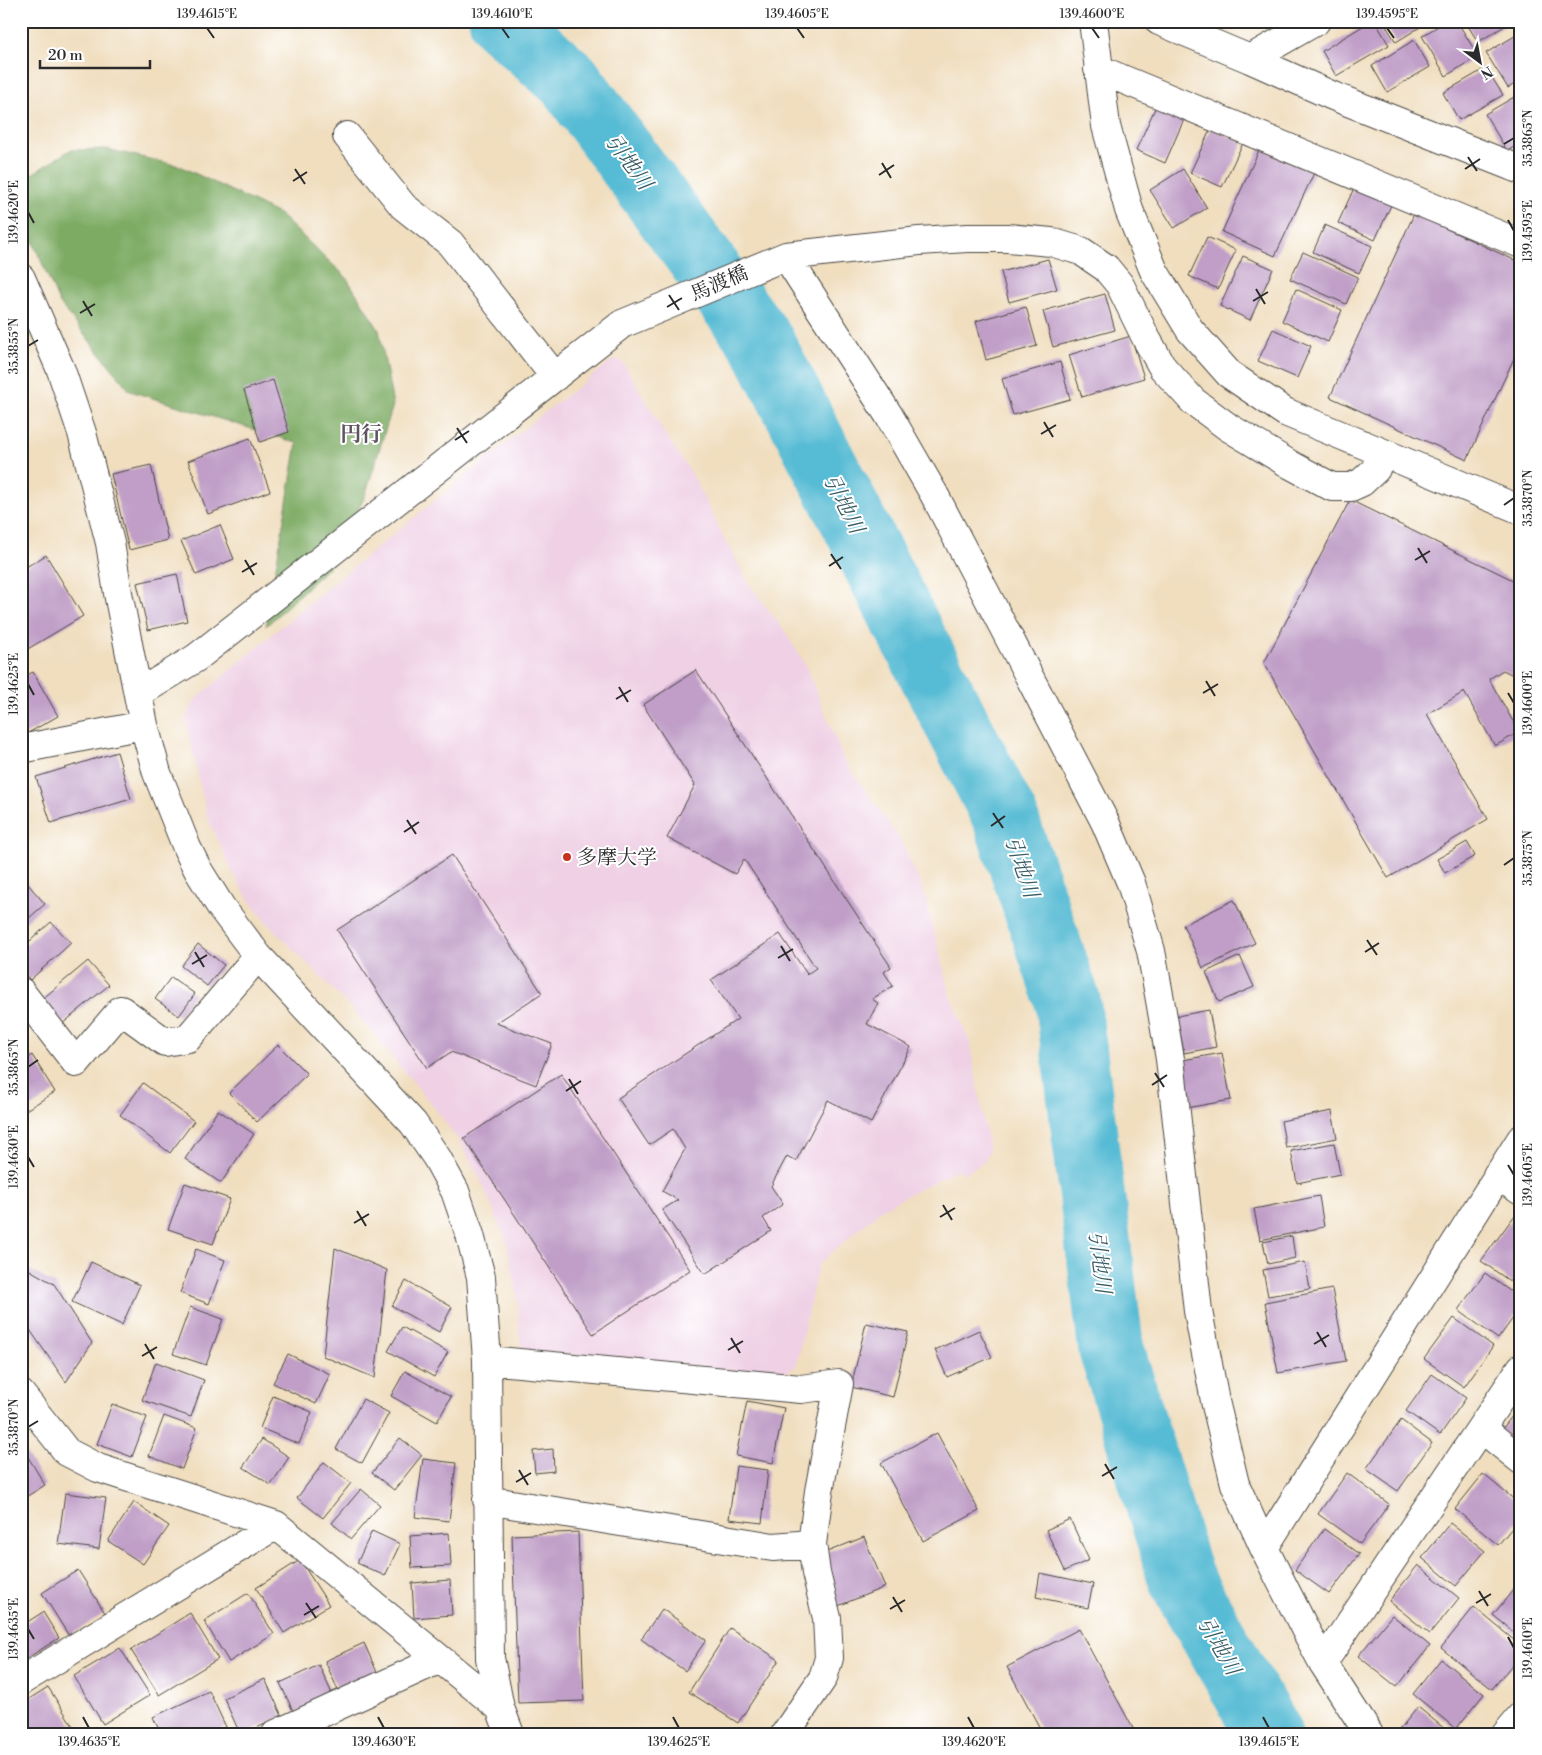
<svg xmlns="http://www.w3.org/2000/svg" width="1542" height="1755" viewBox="0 0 1542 1755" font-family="'Libre Bodoni','Noto Serif JP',serif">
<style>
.built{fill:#efd0e5}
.forest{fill:#7dab64;stroke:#546b48}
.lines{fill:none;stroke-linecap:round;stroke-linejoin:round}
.river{stroke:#56bbd4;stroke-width:66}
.building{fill:#c09ec7}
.minor-casing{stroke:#494641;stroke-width:30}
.minor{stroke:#fff;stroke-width:28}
.ticks{fill:none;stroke:#2b2b2b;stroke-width:2}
.poi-dot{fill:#c8321e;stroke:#fff;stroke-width:2}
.labels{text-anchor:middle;stroke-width:4;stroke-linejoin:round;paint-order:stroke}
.street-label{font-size:20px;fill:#2b2b2b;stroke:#fff}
.poi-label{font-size:20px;fill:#2b2b2b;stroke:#fff;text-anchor:start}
.water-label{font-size:21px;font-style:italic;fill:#3a5d66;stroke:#fff}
.neighbourhood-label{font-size:21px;font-weight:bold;fill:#5f5362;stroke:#fff}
.neatline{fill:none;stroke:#2b2b2b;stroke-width:2}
.ticks-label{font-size:12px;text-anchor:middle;fill:#2b2b2b}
</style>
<rect width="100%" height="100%" fill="#fff"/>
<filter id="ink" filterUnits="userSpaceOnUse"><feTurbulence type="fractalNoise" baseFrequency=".02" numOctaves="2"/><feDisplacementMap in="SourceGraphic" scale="10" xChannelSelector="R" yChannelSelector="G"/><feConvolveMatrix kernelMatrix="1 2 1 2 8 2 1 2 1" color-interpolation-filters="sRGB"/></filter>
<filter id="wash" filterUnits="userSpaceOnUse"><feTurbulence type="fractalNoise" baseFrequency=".0096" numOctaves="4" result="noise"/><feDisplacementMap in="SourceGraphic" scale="20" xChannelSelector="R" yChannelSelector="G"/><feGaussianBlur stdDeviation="1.12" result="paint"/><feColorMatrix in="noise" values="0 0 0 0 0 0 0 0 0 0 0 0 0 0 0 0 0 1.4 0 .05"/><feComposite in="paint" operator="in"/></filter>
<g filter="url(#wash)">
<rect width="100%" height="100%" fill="#f0debf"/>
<path class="built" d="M 614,359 L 623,362 L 664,432 L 693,476 L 728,546 L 749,584 L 784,630 L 805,664 L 844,760 L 900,839 L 924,892 L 951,997 L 970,1044 L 989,1151 L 984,1162 L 963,1174 L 958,1169 L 883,1208 L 818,1265 L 796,1366 L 781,1375 L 524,1350 L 520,1342 L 517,1293 L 506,1241 L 480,1178 L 459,1141 L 434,1107 L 353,1010 L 268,924 L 249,900 L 234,875 L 208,819 L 185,719 L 196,699 L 326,589 L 531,423 Z"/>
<path class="forest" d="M 106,149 L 180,166 L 279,214 L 346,277 L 379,330 L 393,405 L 365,496 L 333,563 L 266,626 L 297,443 L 130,391 L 60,304 L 21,215 L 21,182 L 24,179 L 70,150 Z"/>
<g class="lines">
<path class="river" d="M 502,21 L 569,80 L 762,343 L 1005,817 L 1068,1002 L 1111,1348 L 1181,1579 L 1269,1734"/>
</g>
<g id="blocks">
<path class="building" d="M 1371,21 L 1375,21 L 1389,45 L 1336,76 L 1322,51 Z
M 1383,21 L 1430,21 L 1396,42 Z
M 1446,21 L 1457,21 L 1478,56 L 1446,76 L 1422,36 Z
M 1465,21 L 1506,21 L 1508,24 L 1478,42 Z
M 1520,33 L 1521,80 L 1508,88 L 1486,53 Z
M 1414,40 L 1430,67 L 1387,92 L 1372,66 Z
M 1486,68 L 1503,95 L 1459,120 L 1443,93 Z
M 1521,93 L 1521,143 L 1507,151 L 1485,114 Z
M 1157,104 L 1185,117 L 1165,163 L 1136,150 Z
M 1211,128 L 1243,143 L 1222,187 L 1190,173 Z
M 1260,148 L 1314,173 L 1275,256 L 1222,232 Z
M 1183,169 L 1207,208 L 1174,228 L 1150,190 Z
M 1355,186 L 1392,203 L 1375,240 L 1338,223 Z
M 1414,214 L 1521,263 L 1521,343 L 1467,460 L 1330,397 Z
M 1325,225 L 1372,246 L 1359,273 L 1313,252 Z
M 1207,237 L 1236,250 L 1218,289 L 1189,276 Z
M 1303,252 L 1358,277 L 1346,304 L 1290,279 Z
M 1243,256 L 1273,269 L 1250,320 L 1220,306 Z
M 1048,259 L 1057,289 L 1009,302 L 1001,272 Z
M 1296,289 L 1342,310 L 1328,342 L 1282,321 Z
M 1105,294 L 1115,330 L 1053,347 L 1043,311 Z
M 1026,307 L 1037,346 L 986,360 L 976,321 Z
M 1273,329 L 1311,346 L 1297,378 L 1258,361 Z
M 1131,336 L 1144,378 L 1082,397 L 1069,355 Z
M 1060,362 L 1070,399 L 1013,415 L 1002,379 Z
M 273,380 L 289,432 L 260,442 L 244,390 Z
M 250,438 L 270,491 L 208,514 L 188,461 Z
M 151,465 L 168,540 L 129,550 L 111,474 Z
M 1350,500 L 1521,584 L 1521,679 L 1503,670 L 1489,679 L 1519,732 L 1495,746 L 1464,692 L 1427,714 L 1488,819 L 1388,878 L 1264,663 Z
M 220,525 L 234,559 L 196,575 L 181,541 Z
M 46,555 L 83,616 L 21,653 L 21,570 Z
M 177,574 L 187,621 L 148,630 L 137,583 Z
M 696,670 L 891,967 L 884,972 L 893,986 L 872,999 L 878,1003 L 867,1024 L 911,1047 L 871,1123 L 828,1100 L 796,1161 L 787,1156 L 771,1186 L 783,1204 L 763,1218 L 771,1231 L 705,1274 L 662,1210 L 678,1200 L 662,1191 L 685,1149 L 673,1129 L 649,1145 L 618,1098 L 738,1019 L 711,980 L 780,934 L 807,974 L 816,968 L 744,859 L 735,874 L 667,838 L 695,785 L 643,705 Z
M 33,672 L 58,716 L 21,737 L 21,678 Z
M 117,752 L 131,799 L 51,823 L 36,777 Z
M 1467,842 L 1475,856 L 1445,873 L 1437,859 Z
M 452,855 L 542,993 L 496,1023 L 552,1044 L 536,1085 L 451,1052 L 427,1068 L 337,930 Z
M 21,876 L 45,904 L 21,925 Z
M 1234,900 L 1255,943 L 1203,968 L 1183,925 Z
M 51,922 L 71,943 L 30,980 L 21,970 L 21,949 Z
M 198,944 L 224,965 L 207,986 L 181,966 Z
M 1240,956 L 1254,987 L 1219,1002 L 1206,972 Z
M 88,961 L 109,985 L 61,1025 L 41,1000 Z
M 171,977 L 195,994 L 179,1016 L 155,999 Z
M 1209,1010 L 1216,1047 L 1184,1053 L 1177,1016 Z
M 278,1045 L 307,1074 L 257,1122 L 229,1093 Z
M 1222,1053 L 1231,1100 L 1186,1108 L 1177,1061 Z
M 32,1055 L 55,1092 L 21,1113 L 21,1062 Z
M 561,1074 L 690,1270 L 593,1334 L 464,1138 Z
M 143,1083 L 194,1121 L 170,1153 L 120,1115 Z
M 218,1110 L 254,1134 L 221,1183 L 185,1159 Z
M 1332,1111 L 1337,1138 L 1286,1148 L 1281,1121 Z
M 1334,1143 L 1340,1174 L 1297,1183 L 1291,1151 Z
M 185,1183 L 230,1199 L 213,1244 L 168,1229 Z
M 1319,1196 L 1324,1227 L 1260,1240 L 1254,1209 Z
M 1515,1215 L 1521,1220 L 1521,1289 L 1481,1261 Z
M 1292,1236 L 1295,1258 L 1268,1264 L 1263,1242 Z
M 335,1248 L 387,1270 L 375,1378 L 323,1356 Z
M 196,1249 L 225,1260 L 209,1304 L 180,1293 Z
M 91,1262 L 140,1285 L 122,1325 L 72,1302 Z
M 1305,1262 L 1310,1289 L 1268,1296 L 1263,1270 Z
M 21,1265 L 54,1284 L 92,1343 L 66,1382 L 21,1317 Z
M 1485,1273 L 1521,1299 L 1521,1307 L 1498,1339 L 1458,1310 Z
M 406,1281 L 452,1307 L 439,1332 L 392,1306 Z
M 1332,1289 L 1346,1361 L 1278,1373 L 1265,1302 Z
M 190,1307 L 223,1319 L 206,1365 L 173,1354 Z
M 1454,1318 L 1493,1346 L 1464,1387 L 1424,1359 Z
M 866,1323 L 908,1332 L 893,1397 L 851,1387 Z
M 402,1327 L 448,1352 L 434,1377 L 388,1351 Z
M 979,1330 L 992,1357 L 947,1377 L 935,1350 Z
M 288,1354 L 330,1374 L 316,1404 L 273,1383 Z
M 156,1362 L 204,1380 L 191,1417 L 142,1400 Z
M 405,1371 L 451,1397 L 437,1422 L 391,1396 Z
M 1432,1374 L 1466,1398 L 1440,1435 L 1406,1411 Z
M 273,1396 L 312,1412 L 299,1444 L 260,1428 Z
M 363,1399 L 389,1413 L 362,1463 L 336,1449 Z
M 747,1401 L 784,1408 L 773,1463 L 736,1456 Z
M 112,1404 L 147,1417 L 132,1457 L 97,1444 Z
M 1521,1405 L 1521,1452 L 1498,1434 Z
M 164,1416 L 197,1428 L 182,1469 L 149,1456 Z
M 1401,1420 L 1432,1443 L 1398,1491 L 1366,1469 Z
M 937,1433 L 979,1511 L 923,1541 L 881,1463 Z
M 400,1438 L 422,1455 L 394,1490 L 372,1473 Z
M 262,1439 L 289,1457 L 271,1485 L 243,1467 Z
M 553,1449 L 554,1471 L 535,1473 L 533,1451 Z
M 25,1452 L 45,1485 L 21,1500 L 21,1454 Z
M 423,1459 L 456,1463 L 449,1521 L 415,1517 Z
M 324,1462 L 351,1483 L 323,1518 L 297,1498 Z
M 736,1466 L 768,1470 L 762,1523 L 729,1519 Z
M 1347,1473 L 1389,1504 L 1360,1544 L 1318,1514 Z
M 1483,1474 L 1521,1505 L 1521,1517 L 1498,1545 L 1455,1509 Z
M 361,1489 L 380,1505 L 351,1539 L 332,1523 Z
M 65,1493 L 106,1498 L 99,1549 L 58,1544 Z
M 134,1502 L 169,1526 L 143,1564 L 108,1541 Z
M 1070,1519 L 1089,1560 L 1065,1571 L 1046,1530 Z
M 1450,1523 L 1485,1551 L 1456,1586 L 1422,1558 Z
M 1324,1529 L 1359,1554 L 1329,1594 L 1295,1570 Z
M 372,1531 L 400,1544 L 385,1576 L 357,1563 Z
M 578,1532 L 584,1701 L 518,1703 L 512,1535 Z
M 449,1533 L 451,1566 L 412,1568 L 410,1536 Z
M 864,1537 L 885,1587 L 838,1606 L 817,1556 Z
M 300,1560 L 329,1605 L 284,1633 L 256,1588 Z
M 1418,1565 L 1459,1598 L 1430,1634 L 1389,1601 Z
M 78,1570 L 105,1613 L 69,1636 L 42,1593 Z
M 1040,1573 L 1093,1584 L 1088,1608 L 1036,1597 Z
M 450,1580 L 452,1615 L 414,1618 L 412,1583 Z
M 1521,1580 L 1521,1638 L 1493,1615 Z
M 248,1593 L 274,1634 L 229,1662 L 204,1621 Z
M 1474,1607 L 1521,1646 L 1521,1654 L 1492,1689 L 1441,1648 Z
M 662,1609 L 706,1640 L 685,1671 L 641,1639 Z
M 43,1612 L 59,1638 L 21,1662 L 21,1626 Z
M 190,1613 L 218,1659 L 159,1695 L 131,1650 Z
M 1392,1615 L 1430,1646 L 1397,1687 L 1358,1656 Z
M 730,1628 L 779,1660 L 738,1723 L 689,1692 Z
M 1079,1629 L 1136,1734 L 1043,1734 L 1007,1667 Z
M 364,1643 L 380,1679 L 341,1697 L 325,1661 Z
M 120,1648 L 150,1695 L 103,1724 L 74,1676 Z
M 1441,1659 L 1484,1694 L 1456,1729 L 1413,1694 Z
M 319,1665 L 333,1696 L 294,1713 L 280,1683 Z
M 265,1679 L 282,1716 L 244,1734 L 240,1734 L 224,1698 Z
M 48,1687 L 76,1731 L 72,1734 L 21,1734 L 21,1704 Z
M 209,1691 L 226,1727 L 210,1734 L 161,1734 L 153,1717 Z
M 1418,1707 L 1451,1734 L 1396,1734 Z"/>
</g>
</g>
<g filter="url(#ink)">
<use href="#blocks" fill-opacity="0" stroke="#494641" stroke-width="1"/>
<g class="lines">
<defs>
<path id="minor" d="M 1093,21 L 1106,126 L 1129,210 L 1154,271 L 1190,330 L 1229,374 L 1285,412 L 1521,510
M 1159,21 L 1250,59 L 1333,96 L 1521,170
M 1250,59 L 1316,21
M 1098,69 L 1521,244
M 347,136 L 403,206 L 450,243 L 555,377
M 786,256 L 888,414 L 934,494 L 1105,822 L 1131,883 L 1151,951 L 1160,1000 L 1170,1059 L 1198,1311 L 1215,1401 L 1235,1484 L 1264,1548 L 1305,1629 L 1323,1663 L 1369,1734
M 21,278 L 61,370 L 82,433 L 110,543 L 118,593 L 144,725 L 157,773 L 187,848 L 198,870 L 221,907 L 258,956 L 413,1123 L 437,1158 L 455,1191 L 470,1235 L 481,1277 L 487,1360 L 490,1658 L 500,1708 L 510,1734
M 139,693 L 196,658 L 622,324 L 786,256 L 919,241 L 967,238 L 1008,238 L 1051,242 L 1081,251 L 1106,268 L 1120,285 L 1146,338 L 1163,368 L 1193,401 L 1228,427 L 1291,465 L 1332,487 L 1351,487 L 1362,482 L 1376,469 L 1380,452
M 21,749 L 144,725
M 21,992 L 76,1063 L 121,1010 L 165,1042 L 188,1038 L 258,956
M 1497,1175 L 1521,1191
M 487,1360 L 801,1389 L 839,1384 L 819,1491 L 812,1544 L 816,1573 L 827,1618 L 829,1658 L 823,1678 L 785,1734
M 21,1394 L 67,1452 L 98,1468 L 276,1525 L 500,1708
M 1481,1428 L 1521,1460
M 487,1500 L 773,1547 L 812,1544
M 1264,1548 L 1521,1139
M 1323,1663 L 1521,1368
M 21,1681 L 276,1525
M 276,1734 L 440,1659
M 1506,1734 L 1521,1716"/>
</defs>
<use href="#minor" class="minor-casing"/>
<use href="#minor" class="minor"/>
</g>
</g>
<path class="ticks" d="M 207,28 L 214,38M 502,28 L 509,38M 797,28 L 804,38M 1092,28 L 1099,38M 1387,28 L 1394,38M 1504,144 L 1514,138M 1468,157 L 1477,171M 882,163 L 891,178M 295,169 L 305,184M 1465,169 L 1480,159M 879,175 L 894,165M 293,181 L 307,172M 28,212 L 34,223M 1508,220 L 1514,231M 1256,289 L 1265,304M 669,295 L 679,310M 83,301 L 92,316M 1253,301 L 1268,292M 667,307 L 682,298M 80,313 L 95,304M 28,346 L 38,340M 1044,422 L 1053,437M 457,428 L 467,443M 1041,434 L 1056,425M 455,440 L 469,431M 1504,505 L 1514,498M 1418,548 L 1427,563M 831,554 L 841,569M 245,560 L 254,575M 1415,560 L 1430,551M 829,566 L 843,557M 242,572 L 257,563M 1206,681 L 1215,696M 28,684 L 34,695M 619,687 L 628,702M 1203,693 L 1218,684M 1508,693 L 1514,703M 616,699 L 631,690M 993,813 L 1003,828M 407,820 L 416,834M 991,826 L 1005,816M 404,832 L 419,822M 1504,865 L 1514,858M 1367,940 L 1377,955M 781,946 L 790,961M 195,952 L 204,967M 1365,952 L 1379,943M 778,958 L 793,949M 192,964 L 207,955M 28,1067 L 38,1060M 1155,1073 L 1164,1087M 569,1079 L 578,1094M 1152,1085 L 1167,1075M 566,1091 L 581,1081M 28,1157 L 34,1167M 1508,1165 L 1514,1175M 943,1205 L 952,1220M 357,1211 L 366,1226M 940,1217 L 955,1208M 354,1223 L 369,1214M 1317,1332 L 1326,1347M 731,1338 L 740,1353M 145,1344 L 154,1359M 1314,1344 L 1329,1335M 728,1350 L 743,1341M 142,1356 L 157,1347M 28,1427 L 38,1421M 1105,1464 L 1114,1479M 519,1470 L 528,1485M 1102,1476 L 1117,1467M 516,1482 L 531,1473M 1479,1591 L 1488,1606M 893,1597 L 902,1612M 306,1603 L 316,1618M 1476,1603 L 1491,1594M 890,1609 L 905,1600M 304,1615 L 319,1606M 28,1629 L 34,1639M 1508,1637 L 1514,1648M 83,1717 L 89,1728M 378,1717 L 384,1728M 673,1717 L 679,1728M 968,1717 L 974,1728M 1263,1717 L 1269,1728"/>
<circle class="poi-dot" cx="567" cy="857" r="5"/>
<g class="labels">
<g class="street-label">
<text transform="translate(719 283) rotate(-23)" y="7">馬渡橋</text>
</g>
<g class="poi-label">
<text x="577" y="864">多摩大学</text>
</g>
<g class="water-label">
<text transform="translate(629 162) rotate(54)" y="7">引地川</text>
<text transform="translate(844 504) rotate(63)" y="7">引地川</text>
<text transform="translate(1022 867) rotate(71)" y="7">引地川</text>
<text transform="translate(1100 1262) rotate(83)" y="7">引地川</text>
<text transform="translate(1219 1646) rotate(60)" y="7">引地川</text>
</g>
<g class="neighbourhood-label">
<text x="361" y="441">円行</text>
</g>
</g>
<rect width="1542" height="1755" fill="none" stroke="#fff" stroke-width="55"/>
<g transform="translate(1480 62) rotate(148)" stroke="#ffffff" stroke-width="4" paint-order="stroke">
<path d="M0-4L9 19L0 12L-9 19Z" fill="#2b2b2b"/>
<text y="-8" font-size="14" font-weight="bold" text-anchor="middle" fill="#2b2b2b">N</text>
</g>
<path d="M40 60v8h110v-8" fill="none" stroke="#2b2b2b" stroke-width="2.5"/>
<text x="48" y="60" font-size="15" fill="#2b2b2b" stroke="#ffffff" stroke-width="4" paint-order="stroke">20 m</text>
<rect x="28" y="28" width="1486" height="1700" class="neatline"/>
<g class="ticks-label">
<text x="207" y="18">139.4615°E</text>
<text x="502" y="18">139.4610°E</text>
<text x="797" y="18">139.4605°E</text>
<text x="1092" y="18">139.4600°E</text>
<text x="1387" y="18">139.4595°E</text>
<text transform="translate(1528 138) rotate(-90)" y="4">35.3865°N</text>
<text transform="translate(14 212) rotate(-90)" y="4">139.4620°E</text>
<text transform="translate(1528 231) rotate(-90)" y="4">139.4595°E</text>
<text transform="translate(14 346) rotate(-90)" y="4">35.3855°N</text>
<text transform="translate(1528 498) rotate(-90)" y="4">35.3870°N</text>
<text transform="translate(14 684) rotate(-90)" y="4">139.4625°E</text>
<text transform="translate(1528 703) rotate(-90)" y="4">139.4600°E</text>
<text transform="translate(1528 858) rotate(-90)" y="4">35.3875°N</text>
<text transform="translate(14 1067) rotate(-90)" y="4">35.3865°N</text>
<text transform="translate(14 1157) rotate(-90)" y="4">139.4630°E</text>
<text transform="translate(1528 1175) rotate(-90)" y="4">139.4605°E</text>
<text transform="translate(14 1427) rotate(-90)" y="4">35.3870°N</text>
<text transform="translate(14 1629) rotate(-90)" y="4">139.4635°E</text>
<text transform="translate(1528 1648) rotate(-90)" y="4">139.4610°E</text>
<text x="89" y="1746">139.4635°E</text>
<text x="384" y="1746">139.4630°E</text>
<text x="679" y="1746">139.4625°E</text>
<text x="974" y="1746">139.4620°E</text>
<text x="1269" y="1746">139.4615°E</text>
</g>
</svg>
